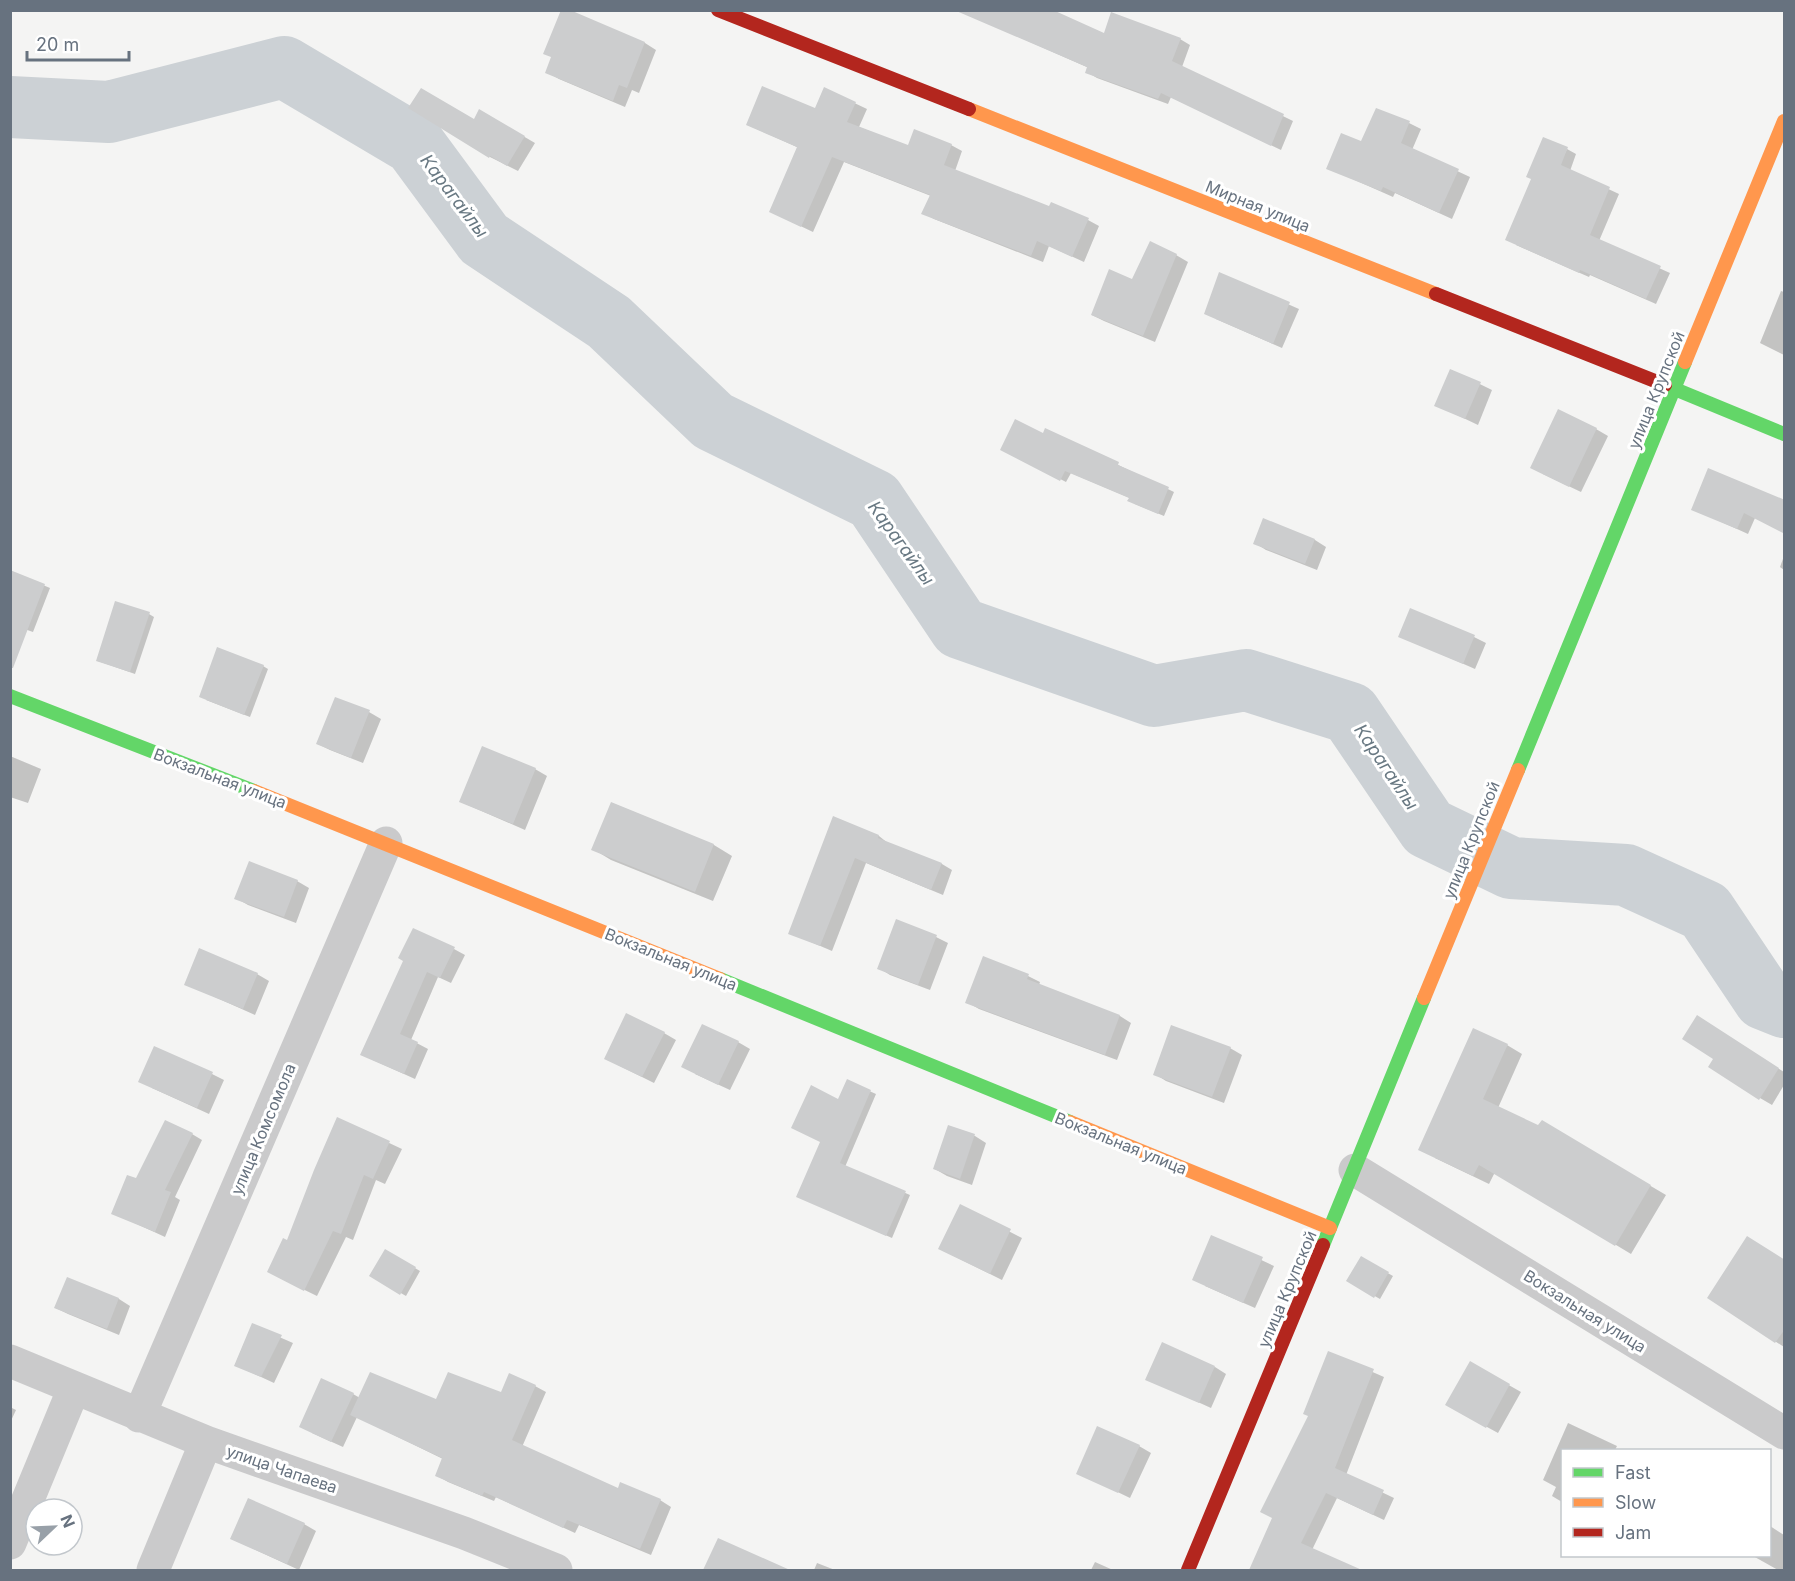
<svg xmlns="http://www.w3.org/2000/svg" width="1795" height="1581" viewBox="0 0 1795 1581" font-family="Inter,sans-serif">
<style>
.shadow{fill:#0003}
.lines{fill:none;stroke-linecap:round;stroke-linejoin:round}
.river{stroke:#ccd1d5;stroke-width:62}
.building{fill:#cccdce}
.street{stroke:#cacacb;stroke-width:33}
.fast{stroke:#63d668;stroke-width:14}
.slow{stroke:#ff974d;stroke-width:14}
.jam{stroke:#b3261e;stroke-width:14}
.labels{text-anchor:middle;stroke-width:6;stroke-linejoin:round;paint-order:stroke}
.street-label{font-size:16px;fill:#67727f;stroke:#fff}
.water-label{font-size:18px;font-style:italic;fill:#697983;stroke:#fff}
</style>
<rect width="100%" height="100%" fill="#f4f4f3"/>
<path class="shadow" d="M 566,10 L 645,43 L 656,50 L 639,93 L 632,90 L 625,107 L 559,79 L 547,72 Z
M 994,26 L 1180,39 L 1190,45 L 1182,67 L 1293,121 L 1281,150 L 1171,97 L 1168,104 L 1097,78 L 1087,72 L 1089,68 Z
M 825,89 L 867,109 L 859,127 L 909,147 L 951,145 L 962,151 L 955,171 L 1050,208 L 1088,220 L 1099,226 L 1084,262 L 1049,246 L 1043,262 L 934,219 L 923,213 L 931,196 L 844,162 L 813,232 L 771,212 L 799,148 L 748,125 L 815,110 Z
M 411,108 L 475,121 L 480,111 L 535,143 L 518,171 L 490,157 Z
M 1409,123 L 1421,129 L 1412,150 L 1470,177 L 1452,219 L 1395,193 L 1393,197 L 1328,168 L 1362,143 Z
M 1567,149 L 1576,154 L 1570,171 L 1619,194 L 1599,241 L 1670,273 L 1656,304 L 1590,275 L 1589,277 L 1516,245 Z
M 1176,255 L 1188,262 L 1155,342 L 1104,321 L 1092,315 L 1133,281 Z
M 1220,274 L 1299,309 L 1282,348 L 1216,319 Z
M 1781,291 L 1784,292 L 1784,355 L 1760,343 Z
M 1451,370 L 1492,390 L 1478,425 L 1436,405 Z
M 1596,429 L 1608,436 L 1581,492 L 1543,474 Z
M 1046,430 L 1174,492 L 1164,516 L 1135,504 L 1130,498 L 1071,473 L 1066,482 L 1002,449 L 1043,435 Z
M 1784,501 L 1755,518 L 1748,534 L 1693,509 Z
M 1264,520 L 1315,540 L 1326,547 L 1317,570 L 1266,550 L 1255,543 Z
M 1784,556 L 1784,570 L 1780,567 Z
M 12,572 L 50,588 L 33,632 L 10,624 Z
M 149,614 L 154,617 L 135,674 L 98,661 Z
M 1400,636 L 1474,637 L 1486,643 L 1475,669 Z
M 263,666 L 268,669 L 250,717 L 206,700 Z
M 369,712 L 381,719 L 363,763 L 330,750 L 318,744 Z
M 10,756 L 41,769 L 28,803 L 10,797 Z
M 535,769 L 547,776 L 525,830 L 461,802 Z
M 612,803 L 714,845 L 732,856 L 713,901 L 611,860 L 593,849 Z
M 833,818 L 879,836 L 889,844 L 942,864 L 952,870 L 943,895 L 866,863 L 832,951 L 790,933 Z
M 297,881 L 309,888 L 296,923 L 248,905 L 236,898 Z
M 936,937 L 948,943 L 930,990 L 890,975 L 879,968 Z
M 454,949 L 465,955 L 451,983 L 438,977 L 411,1040 L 428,1049 L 415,1079 L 373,1060 L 405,961 Z
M 257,974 L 269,981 L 255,1015 L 186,984 Z
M 1028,976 L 1040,982 L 1039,985 L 1120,1016 L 1131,1023 L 1117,1060 L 979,1009 L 967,1002 Z
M 1709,1024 L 1784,1072 L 1784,1085 L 1772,1105 L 1760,1098 L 1715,1058 Z
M 664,1033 L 676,1040 L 654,1083 L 618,1065 Z
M 738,1042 L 750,1049 L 730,1090 L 695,1074 Z
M 1507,1045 L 1522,1054 L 1498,1108 L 1539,1127 L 1542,1122 L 1666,1195 L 1631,1254 L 1495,1172 L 1489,1184 L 1435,1158 Z
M 1230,1048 L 1242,1055 L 1224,1103 L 1166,1081 L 1155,1074 Z
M 212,1074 L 224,1080 L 209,1114 L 152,1088 Z
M 847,1081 L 876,1094 L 845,1167 L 910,1195 L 892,1238 L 803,1199 L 822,1142 Z
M 338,1119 L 402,1149 L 385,1184 L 376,1180 L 353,1240 L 346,1237 L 317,1296 L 280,1278 L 288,1242 Z
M 949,1127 L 975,1136 L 986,1143 L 972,1185 L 947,1176 L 935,1169 Z
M 192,1134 L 202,1140 L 175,1197 L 180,1200 L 165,1237 L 113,1213 L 136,1180 Z
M 960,1206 L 1022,1238 L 1002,1280 L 952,1255 Z
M 1212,1237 L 1274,1266 L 1255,1308 L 1205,1286 Z
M 386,1251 L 420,1271 L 406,1296 L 371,1276 Z
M 1361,1258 L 1393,1276 L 1380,1299 L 1348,1281 Z
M 1784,1261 L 1784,1347 L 1709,1298 Z
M 68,1279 L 119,1299 L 130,1306 L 119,1335 L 68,1314 L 56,1308 Z
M 252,1325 L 293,1343 L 274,1383 L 235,1365 Z
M 1329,1353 L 1384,1377 L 1346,1475 L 1394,1498 L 1384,1520 L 1337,1498 L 1312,1550 L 1356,1570 L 1250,1570 L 1274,1518 L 1310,1416 Z
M 1470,1363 L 1521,1392 L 1498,1433 L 1447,1405 Z
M 1215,1367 L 1226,1374 L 1211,1408 L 1147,1379 Z
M 535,1386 L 546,1392 L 522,1447 L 619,1490 L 660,1500 L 671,1507 L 651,1555 L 579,1525 L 575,1533 L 496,1497 L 494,1501 L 448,1482 L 436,1475 L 443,1459 L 357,1417 L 343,1447 L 312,1433 L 353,1394 L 360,1398 L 436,1401 L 502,1393 Z
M 10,1407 L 16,1410 L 10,1423 Z
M 1568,1423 L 1617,1446 L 1615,1450 L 1562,1450 L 1562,1502 L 1552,1496 L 1556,1487 L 1543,1480 Z
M 1139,1446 L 1151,1453 L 1130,1498 L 1078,1473 Z
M 304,1524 L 316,1531 L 299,1570 L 232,1539 Z
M 1770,1526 L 1784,1535 L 1784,1570 L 1778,1570 L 1753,1556 L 1770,1556 Z
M 718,1540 L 770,1564 L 767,1570 L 704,1570 Z
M 1095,1562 L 1113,1570 L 1091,1570 Z
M 817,1563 L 835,1570 L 814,1570 Z"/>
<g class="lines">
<path class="river" d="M 10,107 L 109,112 L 284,67 L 414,144 L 484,239 L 609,322 L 713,421 L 874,500 L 960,628 L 1154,696 L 1246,680 L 1350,713 L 1428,828 L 1511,868 L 1626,875 L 1705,911 L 1764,999 L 1784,1007"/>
</g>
<path class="building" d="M 561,10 L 570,10 L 645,42 L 627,88 L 619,85 L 613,101 L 545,73 L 551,57 L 543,54 Z
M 954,10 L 1053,10 L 1104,33 L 1111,12 L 1181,38 L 1172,61 L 1284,114 L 1271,146 L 1161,93 L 1158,99 L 1085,73 L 1087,67 Z
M 762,86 L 815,108 L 824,87 L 856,102 L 847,122 L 908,145 L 914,129 L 952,144 L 944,165 L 1049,206 L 1051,202 L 1089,218 L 1072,257 L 1037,241 L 1031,256 L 921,214 L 930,195 L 832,157 L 801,227 L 769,212 L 797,147 L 746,125 Z
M 421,88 L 474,119 L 479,109 L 525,136 L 507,166 L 490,156 L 489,158 L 408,108 Z
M 1376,108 L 1410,121 L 1401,143 L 1459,169 L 1439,213 L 1383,187 L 1381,191 L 1326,169 L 1341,133 L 1361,141 Z
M 1543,137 L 1568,147 L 1561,165 L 1610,187 L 1590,235 L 1661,266 L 1646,299 L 1580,270 L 1579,273 L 1505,240 L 1531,179 L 1526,177 Z
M 1150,241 L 1177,254 L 1143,336 L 1091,315 L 1109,269 L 1132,279 Z
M 1219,272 L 1290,302 L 1273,344 L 1204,314 Z
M 1450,369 L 1481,382 L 1465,419 L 1434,406 Z
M 1558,409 L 1597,428 L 1569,487 L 1530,468 Z
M 1015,419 L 1043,433 L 1045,428 L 1119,462 L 1118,465 L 1169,487 L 1158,514 L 1127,501 L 1129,498 L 1065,471 L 1060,481 L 1000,450 Z
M 1708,468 L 1785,500 L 1785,534 L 1744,513 L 1737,529 L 1691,510 Z
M 1263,518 L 1315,539 L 1305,564 L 1253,544 Z
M 10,570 L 45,584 L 13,668 L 10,668 Z
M 115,601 L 150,612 L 130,672 L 96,661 Z
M 1410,608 L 1475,635 L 1463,664 L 1398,637 Z
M 217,647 L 264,665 L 244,715 L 199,697 Z
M 335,697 L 370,710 L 351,758 L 316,744 Z
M 482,746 L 536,768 L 513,824 L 459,802 Z
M 611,802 L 714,844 L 695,892 L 591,850 Z
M 833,816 L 879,835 L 878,838 L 942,863 L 931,890 L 855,858 L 820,946 L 788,934 Z
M 249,861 L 298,880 L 284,917 L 234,899 Z
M 896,919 L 937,935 L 918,985 L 877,969 Z
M 413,928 L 455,947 L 440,978 L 427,972 L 400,1034 L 418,1042 L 404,1074 L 360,1055 L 403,961 L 398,958 Z
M 199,948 L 258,973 L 243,1009 L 184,985 Z
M 983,956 L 1029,974 L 1027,979 L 1120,1015 L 1105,1055 L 965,1003 Z
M 626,1013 L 665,1032 L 642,1077 L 604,1059 Z
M 1697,1015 L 1779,1068 L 1759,1100 L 1708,1067 L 1713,1059 L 1682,1039 Z
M 702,1024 L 739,1041 L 718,1085 L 681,1067 Z
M 1171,1025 L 1231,1047 L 1212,1097 L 1153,1075 Z
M 1473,1028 L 1508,1044 L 1483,1099 L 1538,1125 L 1542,1120 L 1651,1185 L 1615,1246 L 1479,1165 L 1473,1176 L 1418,1150 Z
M 154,1046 L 213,1072 L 197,1108 L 138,1082 Z
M 847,1079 L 871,1090 L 840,1163 L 906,1191 L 886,1236 L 796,1197 L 820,1142 L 791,1128 L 811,1085 L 838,1099 Z
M 337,1117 L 390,1141 L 373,1179 L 364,1175 L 341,1234 L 333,1231 L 304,1291 L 267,1272 L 283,1238 L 287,1240 L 314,1170 Z
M 165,1120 L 193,1133 L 165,1190 L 171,1192 L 155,1232 L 111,1214 L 127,1175 L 136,1178 Z
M 948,1125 L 975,1134 L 960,1179 L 933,1169 Z
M 960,1204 L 1011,1229 L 990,1274 L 938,1249 Z
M 1211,1235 L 1263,1257 L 1243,1303 L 1192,1280 Z
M 1747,1236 L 1785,1260 L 1785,1329 L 1775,1343 L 1707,1298 Z
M 385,1249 L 416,1267 L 400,1295 L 369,1276 Z
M 1361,1256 L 1389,1272 L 1374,1298 L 1346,1281 Z
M 67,1277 L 119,1298 L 107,1329 L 54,1308 Z
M 252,1323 L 282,1335 L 261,1377 L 234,1366 Z
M 1162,1342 L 1215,1366 L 1199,1403 L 1145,1380 Z
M 1328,1351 L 1374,1369 L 1335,1468 L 1384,1490 L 1373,1515 L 1326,1493 L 1301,1543 L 1362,1570 L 1249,1570 L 1272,1518 L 1260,1512 L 1308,1416 L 1303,1414 Z
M 1470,1361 L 1510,1384 L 1486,1428 L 1445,1405 Z
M 370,1372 L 436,1399 L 448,1372 L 501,1392 L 509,1373 L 536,1385 L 512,1440 L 618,1488 L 620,1482 L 661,1499 L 640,1549 L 567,1520 L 563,1528 L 484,1492 L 482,1496 L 435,1476 L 442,1458 L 350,1415 Z
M 321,1378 L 354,1393 L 331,1442 L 299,1427 Z
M 1097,1426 L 1140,1445 L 1118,1493 L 1076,1474 Z
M 248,1498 L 305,1523 L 287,1564 L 230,1539 Z
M 718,1538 L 790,1570 L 703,1570 Z"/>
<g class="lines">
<path class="street" d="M 1355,1170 L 1784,1433
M 10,1361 L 206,1442 L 464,1533 L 556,1570
M 139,1416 L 386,843
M 10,1543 L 74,1388
M 153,1570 L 206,1442"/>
<path class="fast" d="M 1665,385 L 1784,434
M 10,696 L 254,791
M 1518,770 L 1685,362
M 720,979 L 1070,1122
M 1323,1245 L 1424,998"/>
<path class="slow" d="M 969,109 L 1436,294
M 1685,362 L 1784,121
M 254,791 L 720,979
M 1424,998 L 1518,770
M 1070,1122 L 1330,1228"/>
<path class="jam" d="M 718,10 L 969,109
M 1436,294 L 1665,385
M 1188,1570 L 1323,1245"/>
</g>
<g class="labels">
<g class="street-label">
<text transform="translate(1258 206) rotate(22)" y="6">Мирная улица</text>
<text transform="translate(1656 390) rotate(-68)" y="6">улица Крупской</text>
<text transform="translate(220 778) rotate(21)" y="6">Вокзальная улица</text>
<text transform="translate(1471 840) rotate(-68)" y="6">улица Крупской</text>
<text transform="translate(671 959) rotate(22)" y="6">Вокзальная улица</text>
<text transform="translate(263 1129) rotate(-67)" y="6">улица Комсомола</text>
<text transform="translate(1121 1143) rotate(22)" y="6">Вокзальная улица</text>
<text transform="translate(1287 1289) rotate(-67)" y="6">улица Крупской</text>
<text transform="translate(1585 1311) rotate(32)" y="6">Вокзальная улица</text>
<text transform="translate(282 1469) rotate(19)" y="6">улица Чапаева</text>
</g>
<g class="water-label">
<text transform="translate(454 196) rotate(53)" y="6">Карагайлы</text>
<text transform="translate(901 543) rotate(54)" y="6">Карагайлы</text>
<text transform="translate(1386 767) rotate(56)" y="6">Карагайлы</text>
</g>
</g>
<rect width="1795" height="1581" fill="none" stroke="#67727f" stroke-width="24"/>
<rect x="1561" y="1449" width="210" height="108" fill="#ffffff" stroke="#c2c7cc" stroke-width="1.5"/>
<rect x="1573" y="1468" width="30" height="9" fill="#63d668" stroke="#c2c7cc" stroke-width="1.5"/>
<text x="1615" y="1479" font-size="18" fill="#67727f">Fast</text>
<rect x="1573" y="1498" width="30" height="9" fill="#ff974d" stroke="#c2c7cc" stroke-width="1.5"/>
<text x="1615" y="1509" font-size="18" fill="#67727f">Slow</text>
<rect x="1573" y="1528" width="30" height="9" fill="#b3261e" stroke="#c2c7cc" stroke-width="1.5"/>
<text x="1615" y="1539" font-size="18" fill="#67727f">Jam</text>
<g transform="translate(54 1527) rotate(67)"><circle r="28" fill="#ffffff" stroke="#c2c7cc" stroke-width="1.5"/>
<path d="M0-4.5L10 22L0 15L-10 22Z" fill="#98a0a8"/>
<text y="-9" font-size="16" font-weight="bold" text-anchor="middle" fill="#67727f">N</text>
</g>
<path d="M27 51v9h102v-9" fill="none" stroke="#67727f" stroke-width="3"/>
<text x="36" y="51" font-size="18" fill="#67727f" stroke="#ffffff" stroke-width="4.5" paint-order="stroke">20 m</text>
</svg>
